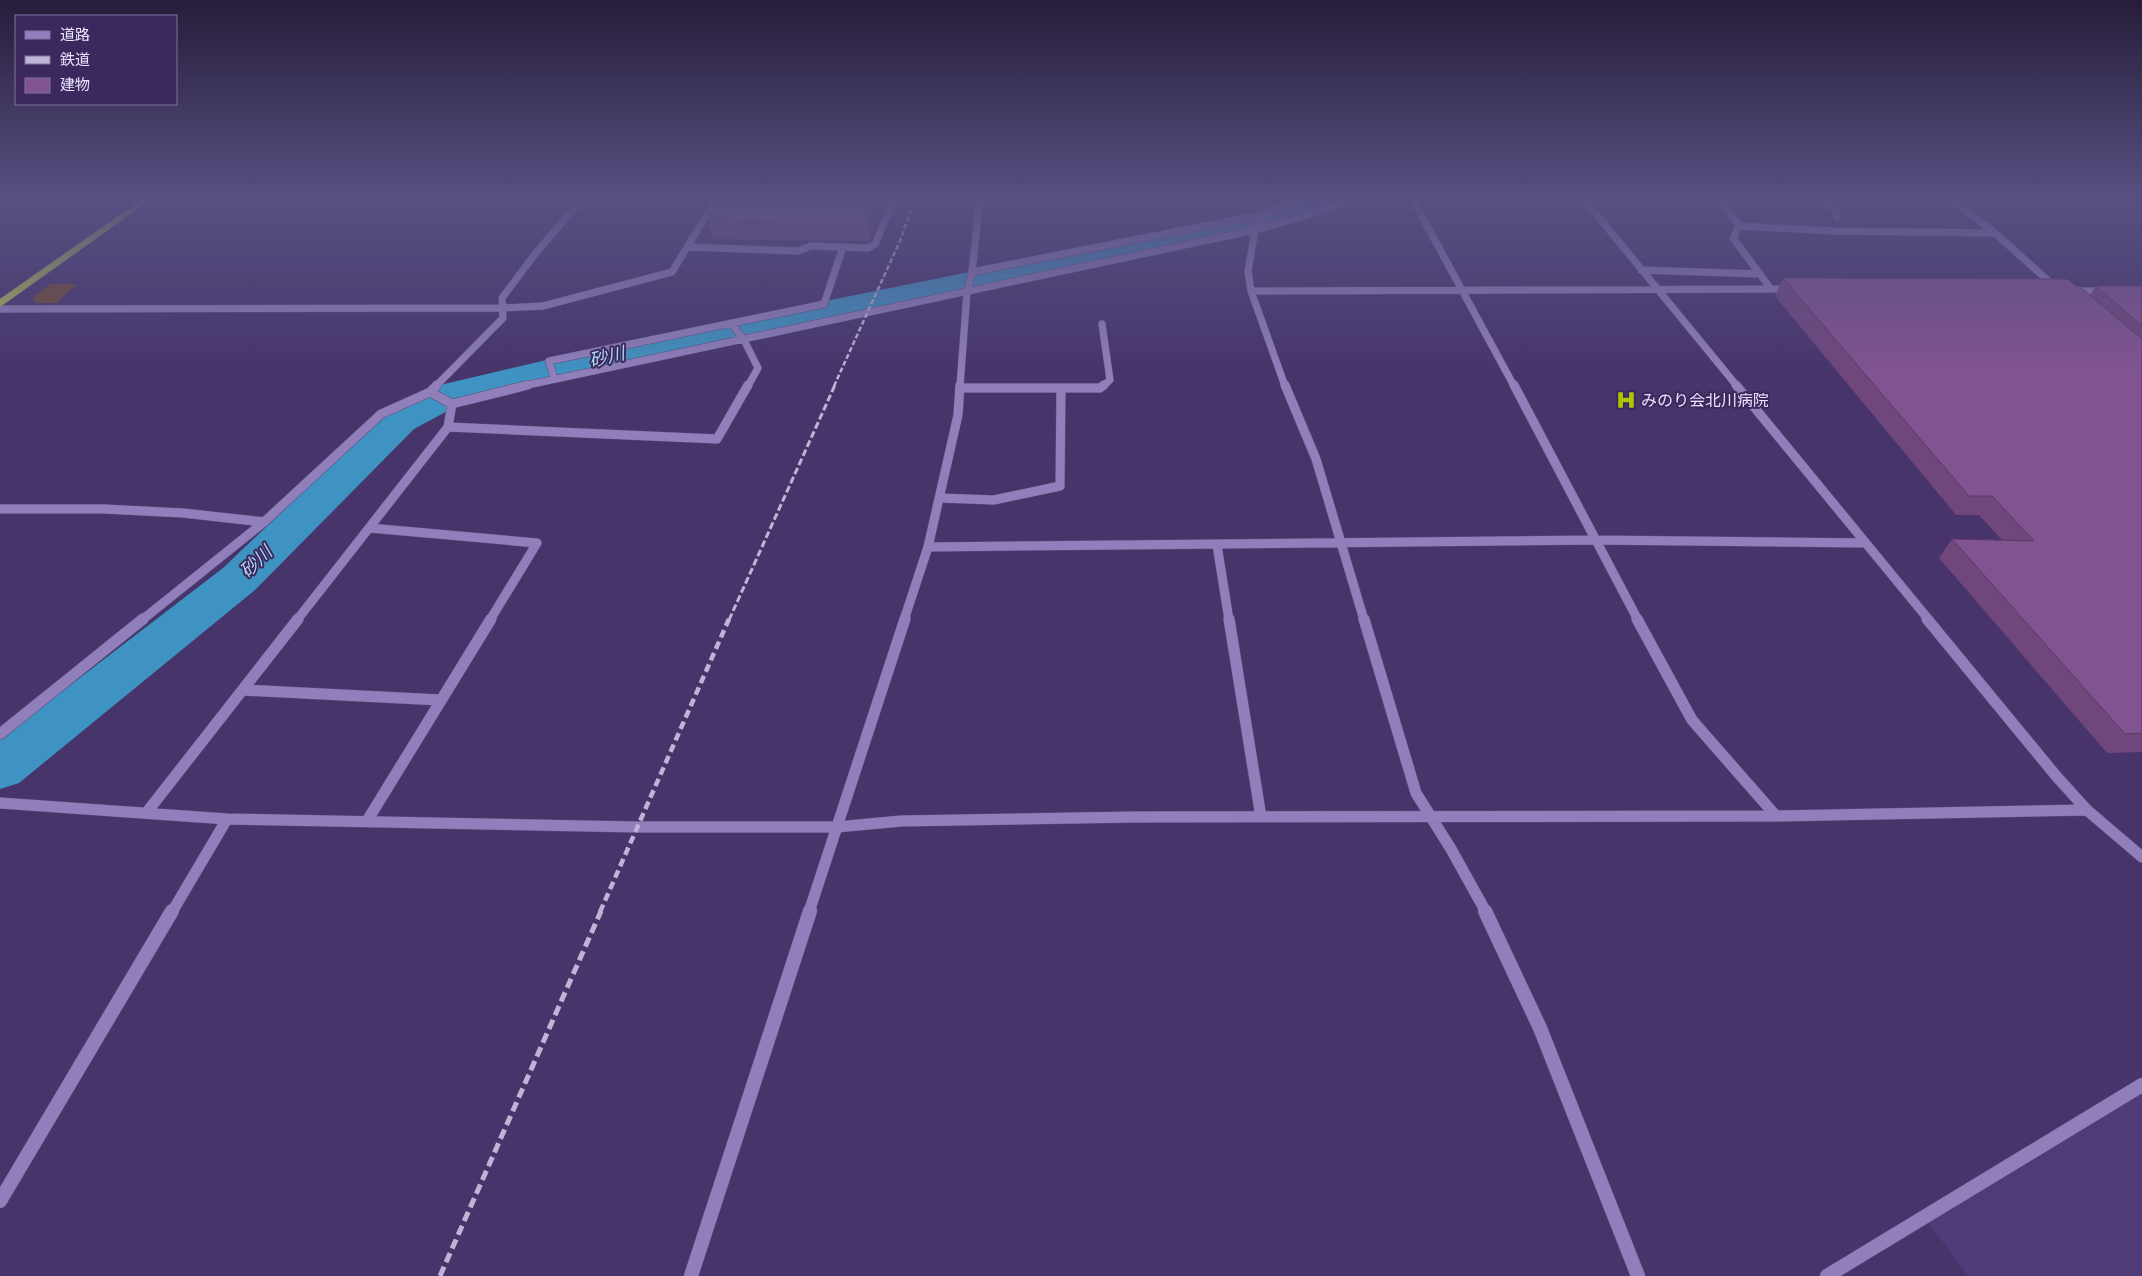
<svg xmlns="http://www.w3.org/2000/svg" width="2142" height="1276" viewBox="0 0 2142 1276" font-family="Lora,'Noto Sans JP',serif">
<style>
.built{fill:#4f3b78}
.green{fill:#704a2e}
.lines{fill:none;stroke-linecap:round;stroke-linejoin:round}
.river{fill:#3f93c2;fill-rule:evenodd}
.service-casing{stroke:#5e4e7b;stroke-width:8}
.minor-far3-casing{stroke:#5e4e7b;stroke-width:8}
.minor-far2-casing{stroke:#5e4e7b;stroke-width:10}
.minor-far1-casing{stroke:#5e4e7b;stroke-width:12}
.minor-casing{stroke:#5e4e7b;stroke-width:15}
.tertiary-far3-casing{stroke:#5e4e7b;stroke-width:8}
.tertiary-far2-casing{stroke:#5e4e7b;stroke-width:10}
.tertiary-far1-casing{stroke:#5e4e7b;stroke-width:12}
.tertiary-casing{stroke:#5e4e7b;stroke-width:15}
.trunk-casing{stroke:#5e4e7b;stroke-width:1}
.service{stroke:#907fbb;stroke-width:7}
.minor-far3{stroke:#907fbb;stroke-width:7}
.minor-far2{stroke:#907fbb;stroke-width:9}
.minor-far1{stroke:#907fbb;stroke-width:11}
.minor{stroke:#907fbb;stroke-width:14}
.tertiary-far3{stroke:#907fbb;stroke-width:7}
.tertiary-far2{stroke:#907fbb;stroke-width:9}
.tertiary-far1{stroke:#907fbb;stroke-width:11}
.tertiary{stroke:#907fbb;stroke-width:14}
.trunk{fill:#aebb4f;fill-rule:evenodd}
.rail-far3{stroke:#beb4d6;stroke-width:2.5;stroke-dasharray:5 2.5;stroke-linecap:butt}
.rail-far2{stroke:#beb4d6;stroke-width:3;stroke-dasharray:7 3;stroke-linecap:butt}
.rail-far1{stroke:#beb4d6;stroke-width:4.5;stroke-dasharray:8 4.5;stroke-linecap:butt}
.rail{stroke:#beb4d6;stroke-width:5;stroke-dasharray:10 5;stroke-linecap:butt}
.wall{fill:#6f477d}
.shaded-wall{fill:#5a3a66}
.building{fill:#815391;stroke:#5a3a66}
.labels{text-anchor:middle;stroke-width:4;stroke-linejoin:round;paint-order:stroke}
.poi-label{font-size:16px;fill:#eae3fe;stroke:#3b295e;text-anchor:start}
.water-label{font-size:18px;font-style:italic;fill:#afd6f0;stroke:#3b295e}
</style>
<rect width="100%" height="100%" fill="#46346a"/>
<path class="built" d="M 2142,1083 L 2142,1276 L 1968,1276 L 1924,1217 Z"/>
<path class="green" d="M 51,284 L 77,284 L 56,303 L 35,303 L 33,297 Z"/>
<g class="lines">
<path class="river" d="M 1310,198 L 1353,198 L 1349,204 L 1309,218 L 1238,236 L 627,363 L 466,401 L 414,429 L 255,590 L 19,783 L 0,789 L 0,739 L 223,568 L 386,413 L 440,385 L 627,341 L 1238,218 Z"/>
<defs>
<path id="service" d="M 687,247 L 798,251 L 811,246 L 868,248 L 875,244 L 895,198
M 502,308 L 543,306 L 672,272 L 717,198"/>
<path id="minor-far3" d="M 1412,198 L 1514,386
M 1583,198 L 1737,386
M 1719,198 L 1739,226 L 1733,238 L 1771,289
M 1824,198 L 1835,210 L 1837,217
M 1950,198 L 1995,233 L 2054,286
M 1739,226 L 1835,231 L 1995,233
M 1641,270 L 1760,274
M 972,272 L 1244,218 L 1264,216
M 1251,291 L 1790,289
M 2072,291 L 2105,291
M 824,304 L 843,247
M 0,309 L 502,308
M 731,323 L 744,340 L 758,368 L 748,386
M 1102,324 L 1110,380 L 1103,386
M 554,378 L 549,361 L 824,304
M 436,386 L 503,318 L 502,298 L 535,254 L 583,198
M 523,386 L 1255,230 L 1301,217 L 1356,198
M 1285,386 L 1251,291 L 1248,271 L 1255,230 L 1264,216 L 1272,209 L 1306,198"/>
<path id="minor-far2" d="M 1285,385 L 1316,459 L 1364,620
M 1514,385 L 1638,620
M 1736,385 L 1929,620
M 960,388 L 1100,388 L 1104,385
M 430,392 L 452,404 L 528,385
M 448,427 L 717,439 L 748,385
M 940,498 L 994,500 L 1060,486 L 1061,388
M 0,509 L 104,509 L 183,513 L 264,522
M 370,528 L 537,543 L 490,620
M 1217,545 L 1229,620
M 928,547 L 1595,540 L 1865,543
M 142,620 L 264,522 L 381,414 L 430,392 L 437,385
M 297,620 L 448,427 L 452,404"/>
<path id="minor-far1" d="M 1229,619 L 1261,817
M 1364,619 L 1416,793 L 1451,849 L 1486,912
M 1637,619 L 1692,720 L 1776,816
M 1927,619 L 2057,777 L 2087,810 L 2142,857
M 243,690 L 440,700
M 0,734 L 143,619
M 0,803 L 227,819 L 637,827 L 837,827 L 901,821 L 1134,817 L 1776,816 L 2087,810
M 147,812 L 298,619
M 367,821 L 491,619
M 172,912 L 227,819"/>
<path id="minor" d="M 1485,911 L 1540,1028 L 1638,1276
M 0,1201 L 172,911
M 1827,1276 L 2142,1085"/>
<path id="tertiary-far3" d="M 960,386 L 967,292 L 972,272 L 980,198"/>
<path id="tertiary-far2" d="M 904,620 L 928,547 L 958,415 L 960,385"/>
<path id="tertiary-far1" d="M 809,912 L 905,619"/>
<path id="tertiary" d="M 691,1276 L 810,911"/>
<path id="trunk" d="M 144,198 L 153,198 L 0,307 L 0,299 Z"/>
</defs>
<use href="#service" class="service-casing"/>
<use href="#minor-far3" class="minor-far3-casing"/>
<use href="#minor-far2" class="minor-far2-casing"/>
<use href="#minor-far1" class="minor-far1-casing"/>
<use href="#minor" class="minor-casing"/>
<use href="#tertiary-far3" class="tertiary-far3-casing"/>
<use href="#tertiary-far2" class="tertiary-far2-casing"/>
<use href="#tertiary-far1" class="tertiary-far1-casing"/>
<use href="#tertiary" class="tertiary-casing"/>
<use href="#trunk" class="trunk-casing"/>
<use href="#service" class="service"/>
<use href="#minor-far3" class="minor-far3"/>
<use href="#minor-far2" class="minor-far2"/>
<use href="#minor-far1" class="minor-far1"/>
<use href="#minor" class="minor"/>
<use href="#tertiary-far3" class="tertiary-far3"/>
<use href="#tertiary-far2" class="tertiary-far2"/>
<use href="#tertiary-far1" class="tertiary-far1"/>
<use href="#tertiary" class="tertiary"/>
<use href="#trunk" class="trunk"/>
<path class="rail-far3" d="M 834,386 L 900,241 L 915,198"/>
<path class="rail-far2" d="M 729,620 L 835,385"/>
<path class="rail-far1" d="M 600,912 L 729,619"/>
<path class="rail" d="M 440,1276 L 601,911"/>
</g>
<path class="wall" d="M 884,198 L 870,241 L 712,239 L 708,222 Z
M 1783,278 L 2076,286 L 2090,295 L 2096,286 L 2142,286 L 2142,752 L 2107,753 L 1939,558 L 1952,539 L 2002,540 L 1979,515 L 1956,515 L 1775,296 Z"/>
<path class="shaded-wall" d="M 876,198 L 884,198 L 870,241 L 868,224 Z"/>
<path class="building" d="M 721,198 L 876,198 L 868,224 L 708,222 Z
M 1783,278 L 2067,279 L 2076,286 L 2079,286 L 2142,339 L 2142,733 L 2125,734 L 1952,539 L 2034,541 L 1992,496 L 1969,496 Z
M 2096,286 L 2142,286 L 2142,326 Z"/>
<linearGradient id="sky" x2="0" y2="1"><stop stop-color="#261d3a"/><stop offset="0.53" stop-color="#575081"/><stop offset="1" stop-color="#575081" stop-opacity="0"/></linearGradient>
<rect width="2142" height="376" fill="url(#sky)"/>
<defs>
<symbol id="hospital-bare" viewBox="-9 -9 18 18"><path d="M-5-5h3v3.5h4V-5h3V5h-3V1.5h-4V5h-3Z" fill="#b0c500" stroke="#3b295e" stroke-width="2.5" paint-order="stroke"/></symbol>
</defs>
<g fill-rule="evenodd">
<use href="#hospital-bare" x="1612" y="386" width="28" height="28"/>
</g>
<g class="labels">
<g class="poi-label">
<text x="1641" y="406">みのり会北川病院</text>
</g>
<g class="water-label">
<text transform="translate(607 357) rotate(-13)" y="6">砂川</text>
<text transform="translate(256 562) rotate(-44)" y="6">砂川</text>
</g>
</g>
<rect x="15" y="15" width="162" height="90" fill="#3b295e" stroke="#81739e"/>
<rect x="25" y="31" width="25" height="8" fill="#907fbb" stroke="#81739e"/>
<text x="60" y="40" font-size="15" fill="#eae3fe">道路</text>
<rect x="25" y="56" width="25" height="8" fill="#beb4d6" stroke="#81739e"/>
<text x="60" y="65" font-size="15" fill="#eae3fe">鉄道</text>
<rect x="25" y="78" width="25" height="15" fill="#815391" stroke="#81739e"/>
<text x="60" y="90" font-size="15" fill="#eae3fe">建物</text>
</svg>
